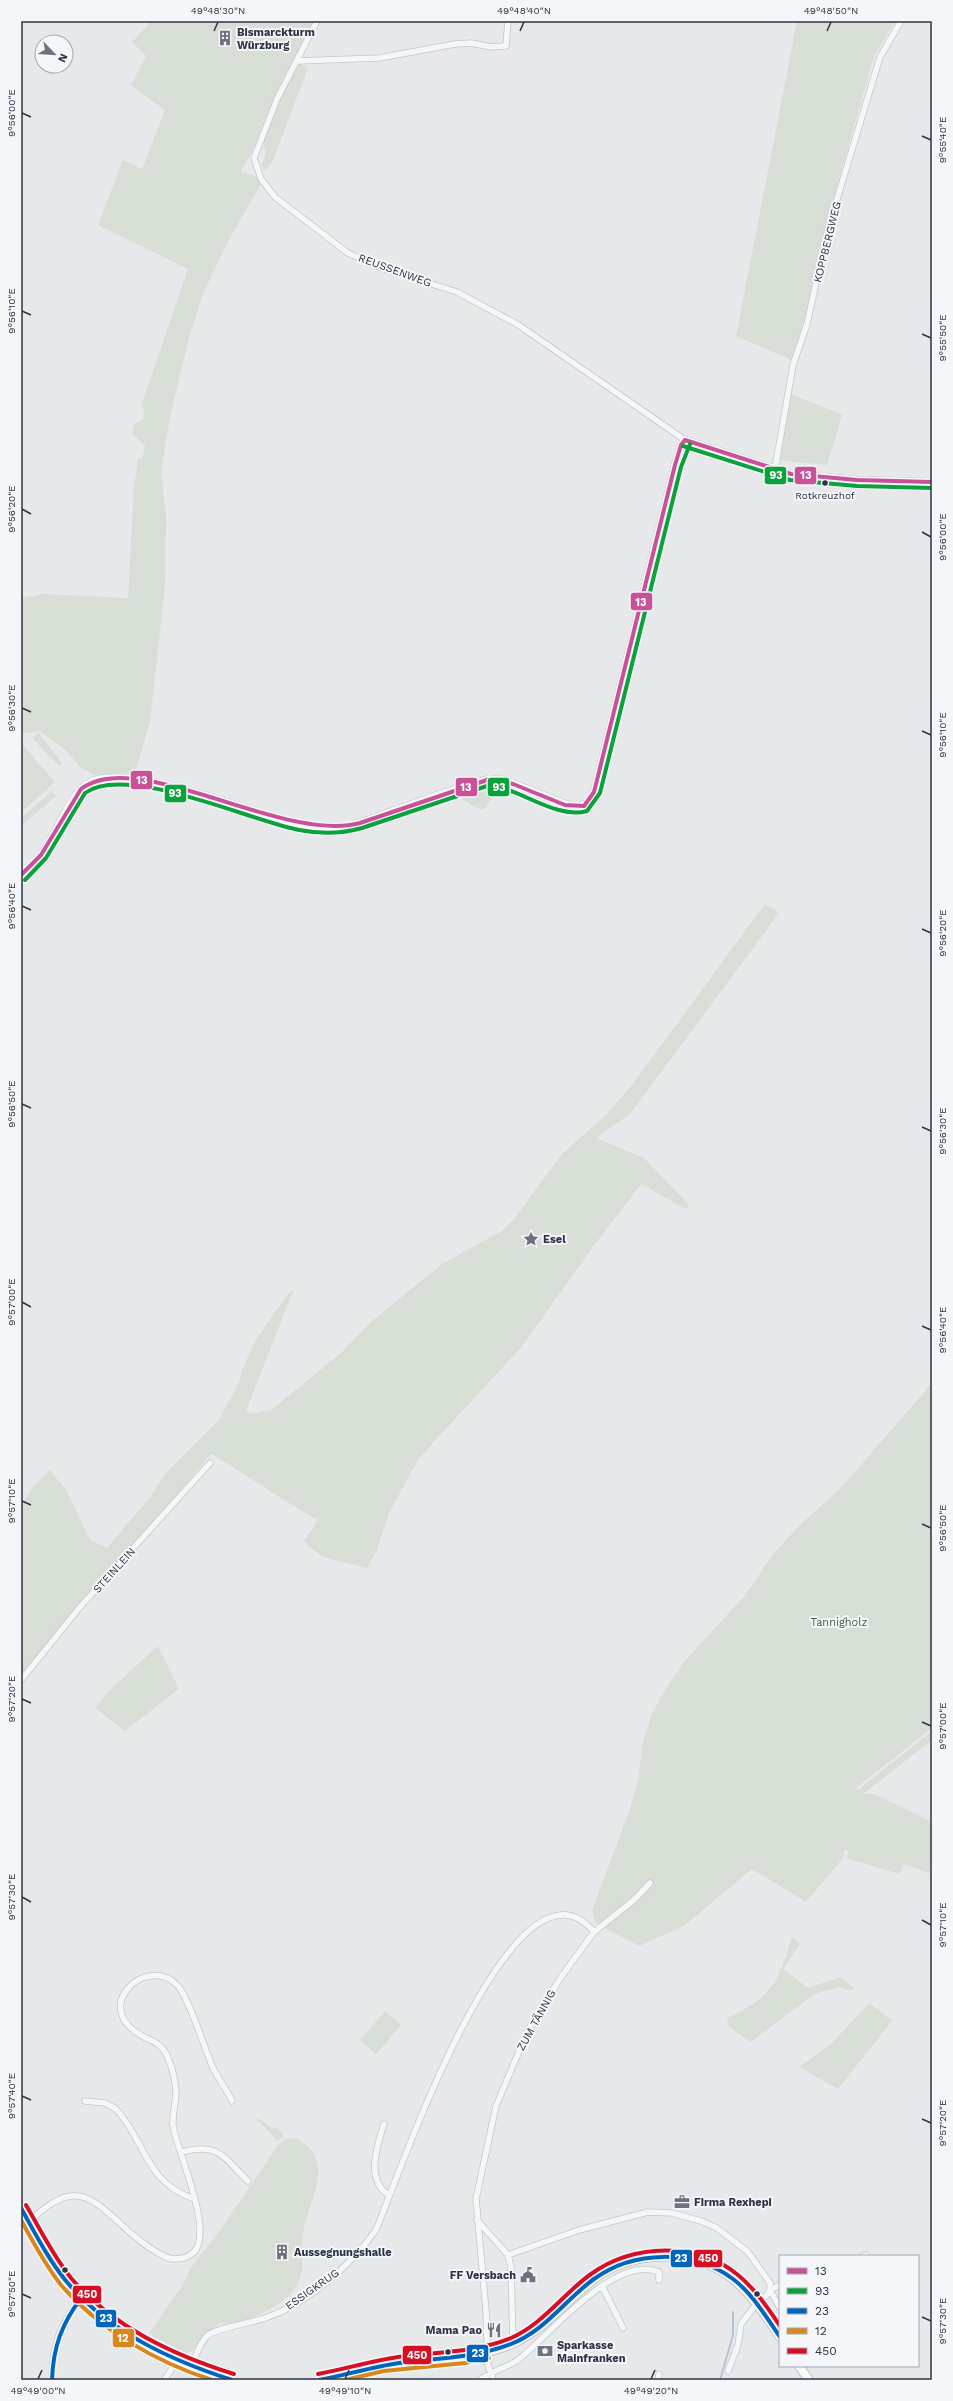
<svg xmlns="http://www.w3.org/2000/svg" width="953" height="2401" viewBox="0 0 953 2401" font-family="'Work Sans',sans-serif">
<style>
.green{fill:#d6ded6}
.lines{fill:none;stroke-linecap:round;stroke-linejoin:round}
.stream{stroke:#b4c4d5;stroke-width:2}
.minor-casing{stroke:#c4c6c8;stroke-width:7}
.tertiary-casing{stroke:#c4c6c8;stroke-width:8}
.secondary-casing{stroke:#c4c6c8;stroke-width:10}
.minor{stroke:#f5f6f7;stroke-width:5.5}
.tertiary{stroke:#f5f6f7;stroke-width:7}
.secondary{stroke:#f8f8f8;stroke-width:8}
.bus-1-casing{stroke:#f4f6f9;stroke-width:7}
.bus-2-casing{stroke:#f4f6f9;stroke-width:7}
.bus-3-casing{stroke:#f4f6f9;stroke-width:7}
.bus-4-casing{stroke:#f4f6f9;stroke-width:7}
.bus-5-casing{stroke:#f4f6f9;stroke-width:7}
.bus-1{stroke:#ca5098;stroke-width:4}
.bus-2{stroke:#0ba13b;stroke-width:4}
.bus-3{stroke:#0065bd;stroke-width:4}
.bus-4{stroke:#d8871c;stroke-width:4}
.bus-5{stroke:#d80e24;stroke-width:4}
.ticks{fill:none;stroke:#2b3445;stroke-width:1.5}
.bus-dot{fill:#2b3445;stroke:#f4f6f9;stroke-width:1.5}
.labels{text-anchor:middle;stroke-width:4;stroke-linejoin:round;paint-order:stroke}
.bus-label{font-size:10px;fill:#2b3445;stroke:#f4f6f9}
.poi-label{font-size:11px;font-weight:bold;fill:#2b3445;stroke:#f4f6f9;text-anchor:start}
.street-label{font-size:11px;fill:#2b3445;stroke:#f4f6f9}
.park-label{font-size:11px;fill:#3f6138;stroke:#f4f6f9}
.line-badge{stroke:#f4f6f9;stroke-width:1.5}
.badge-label{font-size:11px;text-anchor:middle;font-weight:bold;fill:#fff}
.neatline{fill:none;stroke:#2b3445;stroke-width:1.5}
.ticks-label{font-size:10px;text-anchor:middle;fill:#2b3445}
</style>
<rect width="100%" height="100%" fill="#e6e8ea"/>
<path class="green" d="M 149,21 L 314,21 L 270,107 L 251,154 L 241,170 L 242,173 C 251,174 258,175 261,184 L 227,243 L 203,294 L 190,334 L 170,417 L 161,473 L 166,517 L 165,586 L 150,722 L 135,772 L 98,777 L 80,767 L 65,749 L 39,731 L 21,734 L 21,598 L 45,594 L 128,598 L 134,487 L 138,459 L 143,456 L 145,445 L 132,434 L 134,424 L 143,420 L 144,410 L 141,406 L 188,269 L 98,225 L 123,160 L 142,169 L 165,110 L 131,85 L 146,56 L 132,42 L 151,22 Z
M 797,21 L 895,21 L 874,56 L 822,239 L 806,314 L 791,360 L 736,336 Z
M 300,63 L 308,68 L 272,163 L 265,171 L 261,165 C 270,150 262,150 264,139 C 268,117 289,82 300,63 Z
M 789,393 L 842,415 L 827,465 L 778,460 Z
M 38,732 L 62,763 L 59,766 L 32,738 Z
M 21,743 L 55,782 L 21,812 Z
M 497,782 L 507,784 L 572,812 L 507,788 L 496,793 L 484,809 L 481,810 L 462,799 L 464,790 L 481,784 Z
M 52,791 L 56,796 L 21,826 L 21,818 Z
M 765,904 L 779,913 L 630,1114 L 596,1138 L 644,1158 L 689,1205 L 686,1209 L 641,1184 L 592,1248 L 523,1345 L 419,1458 L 389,1513 L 377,1550 L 367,1568 L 323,1557 L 304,1542 L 318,1520 C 281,1500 248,1475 211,1454 L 21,1679 L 21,1504 L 34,1486 L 50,1470 L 66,1490 L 90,1540 L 107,1548 L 151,1496 L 164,1475 L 218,1421 L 239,1383 L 243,1368 L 255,1341 L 287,1295 L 293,1291 L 246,1411 L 250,1414 L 271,1410 L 341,1353 L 371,1322 L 442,1264 L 500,1232 L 514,1219 L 562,1154 L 607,1114 L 632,1085 Z
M 932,1383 L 932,1728 L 856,1788 L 858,1790 L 932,1731 L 932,1740 L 863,1794 L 875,1794 L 932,1822 L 932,1867 L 928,1873 L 904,1864 L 899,1874 L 847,1858 L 848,1851 L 845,1850 L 843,1858 L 806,1902 L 752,1869 L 684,1926 L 639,1946 L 596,1923 L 592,1910 L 629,1812 L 638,1780 L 643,1742 L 651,1716 L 665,1690 L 683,1663 L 747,1593 L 773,1554 L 800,1525 L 841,1488 Z
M 158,1646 L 179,1689 L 125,1731 L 95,1708 L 111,1689 Z
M 792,1937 L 800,1944 L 783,1969 L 808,1988 L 841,1977 L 854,1988 L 851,1991 L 838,1987 L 814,1994 L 751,2042 L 729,2027 L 727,2018 C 772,1997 778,1983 792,1937 Z
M 869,2003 L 892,2021 L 838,2089 L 799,2067 L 832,2043 Z
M 385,2011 L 401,2025 L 376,2054 L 360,2040 Z
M 256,2119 L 259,2119 L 272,2128 L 277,2128 L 284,2136 L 278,2141 Z
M 296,2138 C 337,2161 310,2196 303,2232 C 300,2249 306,2267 298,2283 C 289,2305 243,2325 220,2323 L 203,2337 L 191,2352 L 186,2353 L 153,2336 L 150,2332 L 182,2286 L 190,2269 L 221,2229 L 279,2144 L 286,2139 Z"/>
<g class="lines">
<path class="stream" d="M 720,2380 L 733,2335 L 733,2312"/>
<defs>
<path id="minor" d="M 317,21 L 277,99 L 254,158 L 261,179 L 275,197 L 348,253 L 381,268 L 457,292 L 517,324 L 685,440
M 297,61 L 379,58 L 455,44 L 471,43 L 491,47 L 506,46 L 508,21
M 775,469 L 793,365 L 807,324 L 828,229 L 880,57 L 901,21
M 21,1680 L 80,1607 L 210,1463
M 85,2101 L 105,2103 L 116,2109 C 147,2143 144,2181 194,2199
M 384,2124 C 377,2145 365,2181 389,2195
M 182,2152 C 219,2142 223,2157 248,2181
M 477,2220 L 508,2255 L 511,2267 L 513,2343
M 21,2230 C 86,2161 97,2212 150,2248 C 158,2253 166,2259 175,2259 C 182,2259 189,2257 194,2252 C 214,2230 178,2154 173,2126 C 172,2116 175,2105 176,2095 C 176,2082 173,2070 168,2058 C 164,2047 156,2042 146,2038 C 86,2009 147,1952 178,1986 C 189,1998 205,2050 213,2068 C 219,2080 227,2090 232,2101
M 508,2255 L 579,2230 L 648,2212 L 672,2213 L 701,2221 L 717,2228 L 748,2252 L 770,2283 L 770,2290 L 767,2295 L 754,2307 L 741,2324 L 738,2345 L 728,2371
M 863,2256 L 866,2255
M 780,2285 L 770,2290 L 780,2308
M 602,2286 L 623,2328
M 191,2365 C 197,2356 199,2343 207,2336 C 218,2327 253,2323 268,2317 C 308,2303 352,2264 376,2230 C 395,2187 513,1834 594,1932
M 52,2380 C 52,2344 60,2325 82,2297
M 164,2380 L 178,2360
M 480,2380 C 491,2371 506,2368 518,2360 C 549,2336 615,2253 659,2272 L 659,2280
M 493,2380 L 488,2365 L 486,2311 L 476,2199 L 496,2106 L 528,2030 L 561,1977 L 594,1932 L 635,1899 L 650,1883
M 658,2380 L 659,2374"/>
<path id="tertiary" d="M 21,875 C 52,857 65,794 90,782 C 131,764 243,809 287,821 C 304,825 322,828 340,827 C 358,825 376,817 392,811 C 425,800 457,787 490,779 L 505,780 L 576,808 L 589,802 L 594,792 L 675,465 L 681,445 L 685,440 L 791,474 L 857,480 L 932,482"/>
<path id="secondary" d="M 21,2208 C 35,2232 48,2259 66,2281 C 106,2330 173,2363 232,2380
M 799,2366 L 809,2380
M 319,2380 C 346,2375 371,2367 398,2363 C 438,2357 477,2360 514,2343 C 545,2329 567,2300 594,2279 C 632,2250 694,2248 733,2279 C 752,2295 766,2316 780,2337"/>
</defs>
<use href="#minor" class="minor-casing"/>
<use href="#tertiary" class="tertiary-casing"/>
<use href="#secondary" class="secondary-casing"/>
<use href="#minor" class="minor"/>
<use href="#tertiary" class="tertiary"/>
<use href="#secondary" class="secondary"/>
<defs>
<path id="bus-1" d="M 685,440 L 791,474 L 857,480 L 932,482
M 21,875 L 41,855 L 81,789 C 138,746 282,844 360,823 L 490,779 L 513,784 L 565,805 L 584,806 L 594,792 L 675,465 L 681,445 L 685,440"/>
<path id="bus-2" d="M 683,446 L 790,480 L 857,486 L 932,488
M 25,880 L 46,858 L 85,793 C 126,763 251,821 299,830 C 320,834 341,834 362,828 L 490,785 C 520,789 558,820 587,811 L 600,793 L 681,467 L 690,444"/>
<path id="bus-3" d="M 21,2208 C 35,2233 48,2259 66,2281 C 109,2332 170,2360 232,2380
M 52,2380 C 53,2347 62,2323 82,2297
M 319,2380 C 346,2375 372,2367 399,2363 C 437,2358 475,2358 511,2344 C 545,2331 566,2299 594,2279 C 634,2250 692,2249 733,2279 C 752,2293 766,2317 780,2337"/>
<path id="bus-4" d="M 21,2220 C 33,2242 45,2265 61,2285 C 100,2330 156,2362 212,2380
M 345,2380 L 384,2371 L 465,2363 L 489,2358"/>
<path id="bus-5" d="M 26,2205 C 40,2229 53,2256 71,2278 C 113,2327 173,2355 234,2374
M 318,2374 C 345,2369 371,2361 398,2357 C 435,2352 475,2353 511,2338 C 543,2324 563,2294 591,2274 C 633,2244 697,2241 738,2275 C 755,2289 768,2308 780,2326"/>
</defs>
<use href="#bus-1" class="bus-1-casing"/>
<use href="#bus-2" class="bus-2-casing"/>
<use href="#bus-3" class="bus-3-casing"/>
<use href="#bus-4" class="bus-4-casing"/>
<use href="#bus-5" class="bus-5-casing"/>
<use href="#bus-1" class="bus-1"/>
<use href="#bus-2" class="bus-2"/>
<use href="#bus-3" class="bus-3"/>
<use href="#bus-4" class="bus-4"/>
<use href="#bus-5" class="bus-5"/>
</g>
<path class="ticks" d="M 214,31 L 218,22M 520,31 L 524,22M 827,31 L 831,22M 22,113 L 31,117M 922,136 L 931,140M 22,311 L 31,315M 922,334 L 931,338M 22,509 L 31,514M 922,532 L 931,537M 22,708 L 31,712M 922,731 L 931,735M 22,906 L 31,910M 922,929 L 931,933M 22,1104 L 31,1108M 922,1127 L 931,1131M 22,1302 L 31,1307M 922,1326 L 931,1330M 22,1501 L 31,1505M 922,1524 L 931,1528M 22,1699 L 31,1703M 922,1722 L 931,1726M 22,1897 L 31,1902M 922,1920 L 931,1925M 22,2096 L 31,2100M 922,2119 L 931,2123M 22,2294 L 31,2298M 922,2317 L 931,2321M 38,2379 L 42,2370M 345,2379 L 349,2370M 651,2379 L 655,2370"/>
<defs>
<symbol id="building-bare" viewBox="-9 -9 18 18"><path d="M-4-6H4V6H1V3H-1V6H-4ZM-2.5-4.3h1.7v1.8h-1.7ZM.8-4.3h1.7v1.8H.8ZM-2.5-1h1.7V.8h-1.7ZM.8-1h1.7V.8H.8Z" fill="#6c737f" stroke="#f4f6f9" stroke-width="2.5" paint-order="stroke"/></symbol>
<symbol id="sight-bare" viewBox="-9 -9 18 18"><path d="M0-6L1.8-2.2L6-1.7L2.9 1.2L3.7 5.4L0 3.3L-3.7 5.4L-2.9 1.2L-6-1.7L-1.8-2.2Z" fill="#6c737f" stroke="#f4f6f9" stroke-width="2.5" paint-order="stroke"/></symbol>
<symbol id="office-bare" viewBox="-9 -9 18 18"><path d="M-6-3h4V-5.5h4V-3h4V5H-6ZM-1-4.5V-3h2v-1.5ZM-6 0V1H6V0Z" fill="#6c737f" stroke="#f4f6f9" stroke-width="2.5" paint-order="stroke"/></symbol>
<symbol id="civic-bare" viewBox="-9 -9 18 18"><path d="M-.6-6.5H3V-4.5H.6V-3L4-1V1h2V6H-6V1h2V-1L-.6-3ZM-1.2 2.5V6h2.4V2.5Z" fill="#6c737f" stroke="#f4f6f9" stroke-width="2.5" paint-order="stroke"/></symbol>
<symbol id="restaurant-bare" viewBox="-9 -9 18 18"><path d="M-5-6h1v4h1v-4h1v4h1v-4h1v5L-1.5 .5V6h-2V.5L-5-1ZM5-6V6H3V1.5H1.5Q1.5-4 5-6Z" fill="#6c737f" stroke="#f4f6f9" stroke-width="2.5" paint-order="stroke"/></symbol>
<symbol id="bank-bare" viewBox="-9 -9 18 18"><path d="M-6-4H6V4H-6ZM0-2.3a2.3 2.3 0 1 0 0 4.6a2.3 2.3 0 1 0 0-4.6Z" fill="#6c737f" stroke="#f4f6f9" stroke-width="2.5" paint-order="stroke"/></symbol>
</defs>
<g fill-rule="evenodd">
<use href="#building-bare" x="214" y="27" width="22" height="22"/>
<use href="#sight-bare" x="520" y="1228" width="22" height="22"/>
<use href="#office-bare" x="671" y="2191" width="22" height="22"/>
<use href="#building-bare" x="271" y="2241" width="22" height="22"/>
<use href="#civic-bare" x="517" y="2264" width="22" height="22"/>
<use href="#restaurant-bare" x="483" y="2319" width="22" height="22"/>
<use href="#bank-bare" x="534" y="2340" width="22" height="22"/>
</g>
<g class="bus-dot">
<circle cx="825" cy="483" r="3.5"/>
<circle cx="65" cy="2270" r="3.5"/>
<circle cx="757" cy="2294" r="3.5"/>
<circle cx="448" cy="2352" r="3.5"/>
</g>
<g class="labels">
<g class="bus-label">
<text x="825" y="499">Rotkreuzhof</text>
</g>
<g class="poi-label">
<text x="237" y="36">Bismarckturm<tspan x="237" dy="13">Würzburg</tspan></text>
<text x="543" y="1243">Esel</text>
<text x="694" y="2206">Firma Rexhepi</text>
<text x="294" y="2256">Aussegnungshalle</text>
<text x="516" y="2279" text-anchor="end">FF Versbach</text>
<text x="482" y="2334" text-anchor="end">Mama Pao</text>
<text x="557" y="2349">Sparkasse<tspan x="557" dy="13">Mainfranken</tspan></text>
</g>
<g class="street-label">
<text transform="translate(827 242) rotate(-76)" y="4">KOPPBERGWEG</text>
<text transform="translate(395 270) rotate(20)" y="4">REUSSENWEG</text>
<text transform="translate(114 1570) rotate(-48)" y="4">STEINLEIN</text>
<text transform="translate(536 2020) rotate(-61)" y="4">ZUM TÄNNIG</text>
<text transform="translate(312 2289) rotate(-35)" y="4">ESSIGKRUG</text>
</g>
<g class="park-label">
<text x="839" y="1626">Tannigholz</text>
</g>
</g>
<g class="line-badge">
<rect x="794" y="466" width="23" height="19" rx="4" fill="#ca5098"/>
<rect x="764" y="466" width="23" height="19" rx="4" fill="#0ba13b"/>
<rect x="630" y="592" width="23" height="19" rx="4" fill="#ca5098"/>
<rect x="130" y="770" width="23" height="20" rx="4" fill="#ca5098"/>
<rect x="455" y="777" width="23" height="20" rx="4" fill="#ca5098"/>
<rect x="487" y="777" width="23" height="20" rx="4" fill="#0ba13b"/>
<rect x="164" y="784" width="23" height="19" rx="4" fill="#0ba13b"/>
<rect x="670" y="2249" width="23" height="19" rx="4" fill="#0065bd"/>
<rect x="693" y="2249" width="30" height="19" rx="4" fill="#d80e24"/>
<rect x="72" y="2285" width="30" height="19" rx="4" fill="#d80e24"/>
<rect x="95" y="2309" width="22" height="19" rx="4" fill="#0065bd"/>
<rect x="112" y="2328" width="23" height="20" rx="4" fill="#d8871c"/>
<rect x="466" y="2344" width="23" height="19" rx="4" fill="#0065bd"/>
<rect x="402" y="2345" width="30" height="20" rx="4" fill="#d80e24"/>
</g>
<g class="badge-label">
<text x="806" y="479">13</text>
<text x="776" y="479">93</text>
<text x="641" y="606">13</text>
<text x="142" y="784">13</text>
<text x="466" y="791">13</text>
<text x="499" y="791">93</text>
<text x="175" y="797">93</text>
<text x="681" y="2262">23</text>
<text x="708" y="2262">450</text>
<text x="87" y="2298">450</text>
<text x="106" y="2322">23</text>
<text x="123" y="2342">12</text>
<text x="478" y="2357">23</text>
<text x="417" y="2359">450</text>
</g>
<rect width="953" height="2401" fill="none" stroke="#f4f6f9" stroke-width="44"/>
<rect x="779" y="2255" width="140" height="112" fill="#f4f6f9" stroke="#a4a8b1"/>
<rect x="787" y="2268" width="20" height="6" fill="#ca5098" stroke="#a4a8b1"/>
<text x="815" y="2275" font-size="12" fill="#2b3445">13</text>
<rect x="787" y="2288" width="20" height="6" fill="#0ba13b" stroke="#a4a8b1"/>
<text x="815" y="2295" font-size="12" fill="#2b3445">93</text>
<rect x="787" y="2308" width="20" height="6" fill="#0065bd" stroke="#a4a8b1"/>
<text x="815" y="2315" font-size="12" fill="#2b3445">23</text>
<rect x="787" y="2328" width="20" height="6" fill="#d8871c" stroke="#a4a8b1"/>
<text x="815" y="2335" font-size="12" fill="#2b3445">12</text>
<rect x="787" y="2348" width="20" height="6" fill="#d80e24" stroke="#a4a8b1"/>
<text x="815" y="2355" font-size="12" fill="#2b3445">450</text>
<g transform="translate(54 54) rotate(115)"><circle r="19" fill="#f4f6f9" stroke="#a4a8b1"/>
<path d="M0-3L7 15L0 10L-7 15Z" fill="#6c737f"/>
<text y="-6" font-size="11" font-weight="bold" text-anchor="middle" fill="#2b3445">N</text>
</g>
<rect x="22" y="22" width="909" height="2357" class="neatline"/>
<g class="ticks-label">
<text x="218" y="14">49°48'30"N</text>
<text x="524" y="14">49°48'40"N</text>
<text x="831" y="14">49°48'50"N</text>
<text transform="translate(11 113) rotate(-90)" y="4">9°56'00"E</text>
<text transform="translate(942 140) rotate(-90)" y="4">9°55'40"E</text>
<text transform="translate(11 311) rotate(-90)" y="4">9°56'10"E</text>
<text transform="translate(942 338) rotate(-90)" y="4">9°55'50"E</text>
<text transform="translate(11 509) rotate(-90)" y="4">9°56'20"E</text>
<text transform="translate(942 537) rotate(-90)" y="4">9°56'00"E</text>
<text transform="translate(11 708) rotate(-90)" y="4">9°56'30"E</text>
<text transform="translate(942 735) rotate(-90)" y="4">9°56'10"E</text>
<text transform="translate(11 906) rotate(-90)" y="4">9°56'40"E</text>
<text transform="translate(942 933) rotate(-90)" y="4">9°56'20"E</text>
<text transform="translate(11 1104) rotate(-90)" y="4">9°56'50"E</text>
<text transform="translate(942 1131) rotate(-90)" y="4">9°56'30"E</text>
<text transform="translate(11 1302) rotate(-90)" y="4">9°57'00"E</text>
<text transform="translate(942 1330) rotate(-90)" y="4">9°56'40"E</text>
<text transform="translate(11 1501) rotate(-90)" y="4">9°57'10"E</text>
<text transform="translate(942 1528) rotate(-90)" y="4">9°56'50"E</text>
<text transform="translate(11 1699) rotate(-90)" y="4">9°57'20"E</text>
<text transform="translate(942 1726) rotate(-90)" y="4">9°57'00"E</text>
<text transform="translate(11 1897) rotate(-90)" y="4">9°57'30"E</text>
<text transform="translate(942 1925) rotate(-90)" y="4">9°57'10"E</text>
<text transform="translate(11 2096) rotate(-90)" y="4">9°57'40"E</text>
<text transform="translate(942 2123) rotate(-90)" y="4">9°57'20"E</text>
<text transform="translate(11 2294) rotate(-90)" y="4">9°57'50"E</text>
<text transform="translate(942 2321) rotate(-90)" y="4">9°57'30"E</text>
<text x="38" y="2394">49°49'00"N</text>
<text x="345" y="2394">49°49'10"N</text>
<text x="651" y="2394">49°49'20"N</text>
</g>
</svg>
